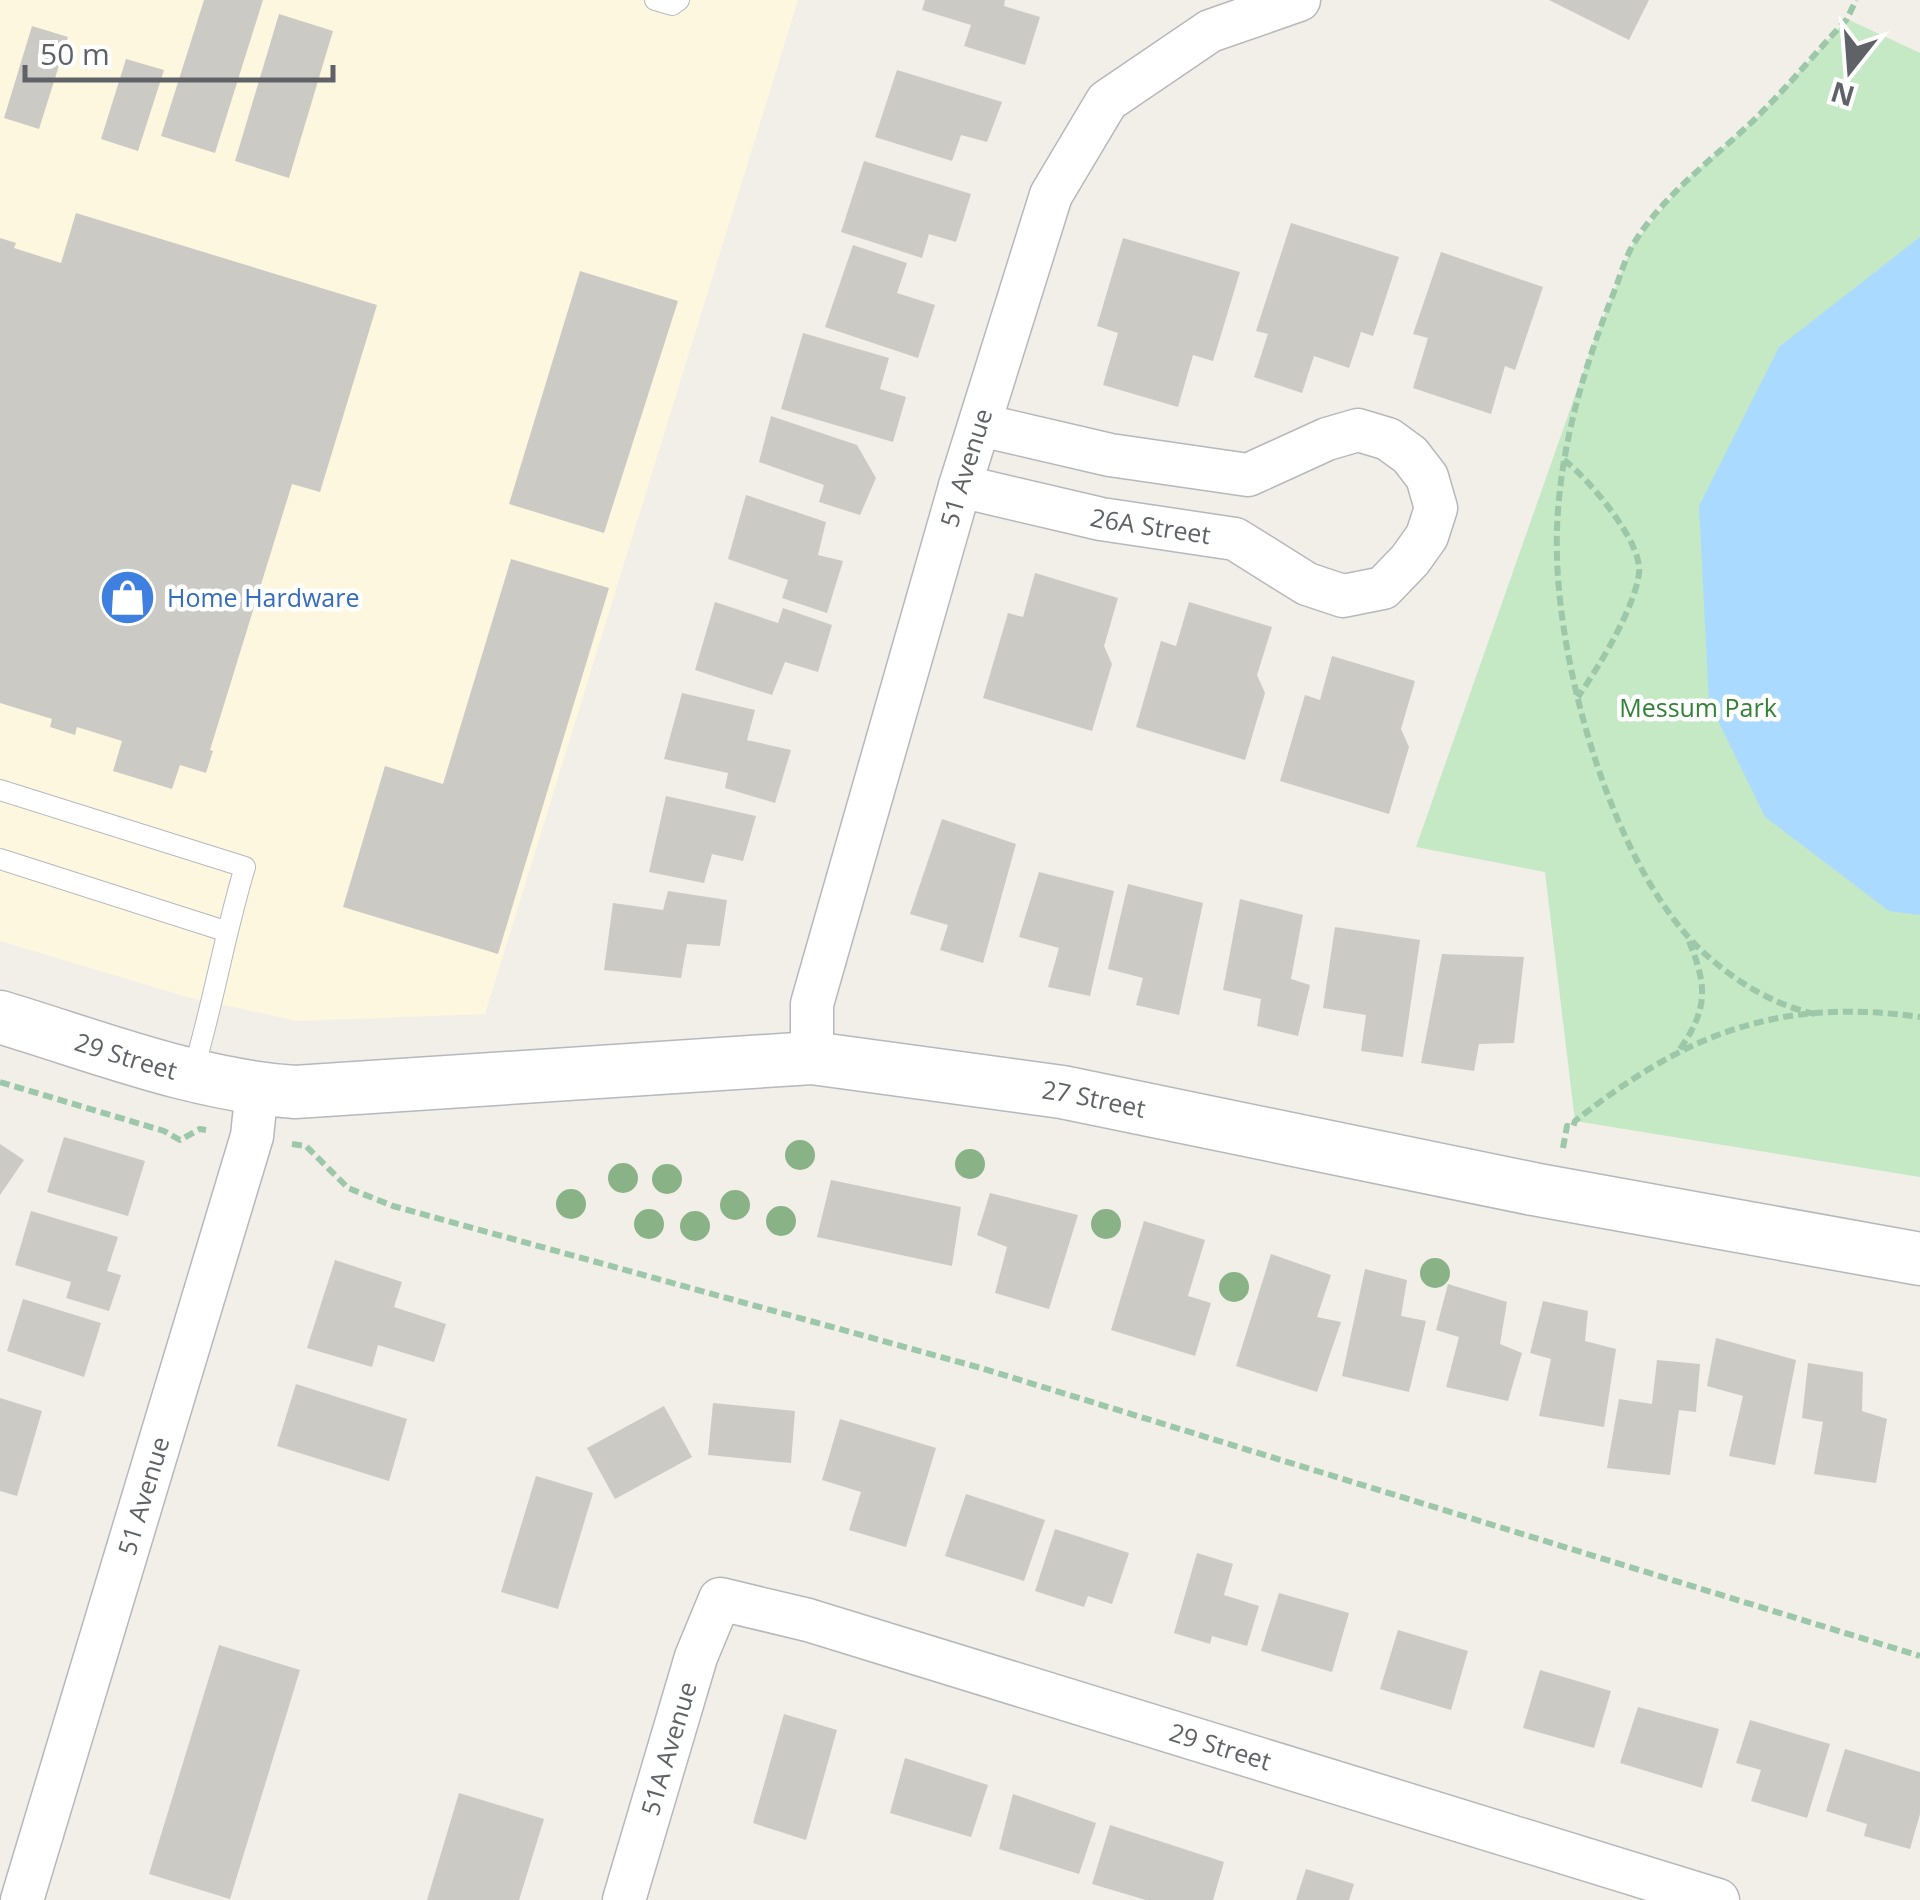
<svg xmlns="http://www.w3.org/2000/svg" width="1920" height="1900" viewBox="0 0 1920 1900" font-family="'Open Sans',sans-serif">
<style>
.commercial{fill:#fef7e0}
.green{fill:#c5e8c5}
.water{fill:#aadaff}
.building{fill:#cccac5}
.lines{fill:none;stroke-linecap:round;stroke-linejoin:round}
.service-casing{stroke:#b5b8bc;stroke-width:22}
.minor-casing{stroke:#b5b8bc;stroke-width:45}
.tertiary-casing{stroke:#b5b8bc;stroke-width:55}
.path{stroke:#9cc7a9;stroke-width:6;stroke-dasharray:10 5;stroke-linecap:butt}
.service{stroke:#fff;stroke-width:20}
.minor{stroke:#fff;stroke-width:42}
.tertiary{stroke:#fff;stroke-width:52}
.tree{fill:#89b387}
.labels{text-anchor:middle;stroke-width:9;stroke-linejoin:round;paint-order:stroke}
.street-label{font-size:25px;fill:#5f6368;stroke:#fff}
.shop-label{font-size:25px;fill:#366cbe;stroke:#fff;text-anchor:start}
.park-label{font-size:25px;fill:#348238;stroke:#fff}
</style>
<rect width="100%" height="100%" fill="#f1efe8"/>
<path class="commercial" d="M 0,0 L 798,0 L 485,1014 L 298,1021 L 187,997 L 0,941 Z"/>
<path class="green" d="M 1847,19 L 1920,53 L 1920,1177 L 1575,1121 L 1545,872 L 1416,847 L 1596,336 L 1633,244 L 1686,180 L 1760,115 Z"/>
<path class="water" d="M 1920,237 L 1920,915 L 1889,911 L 1765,817 L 1709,702 L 1699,506 L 1779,347 Z"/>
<path class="building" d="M 204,0 L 263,0 L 215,153 L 161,136 Z
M 925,0 L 1005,0 L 1004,6 L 1040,17 L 1025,65 L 964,46 L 971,25 L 922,10 Z
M 1549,0 L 1649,0 L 1629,40 Z
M 279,14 L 333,31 L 289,178 L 235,161 Z
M 32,26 L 68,37 L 39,129 L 4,118 Z
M 126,59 L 164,70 L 138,151 L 101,139 Z
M 897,70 L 1002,102 L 987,142 L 961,135 L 952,161 L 875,137 Z
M 864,161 L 971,194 L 956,242 L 929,234 L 922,258 L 841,232 Z
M 76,213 L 377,305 L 320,492 L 292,484 L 210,750 L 213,751 L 206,773 L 180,765 L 172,789 L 113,771 L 122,741 L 77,727 L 75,735 L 50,727 L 52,719 L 0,703 L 0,238 L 16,243 L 14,248 L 61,263 Z
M 1291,223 L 1399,257 L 1373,336 L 1361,332 L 1349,368 L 1314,356 L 1302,393 L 1254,377 L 1268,334 L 1256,331 Z
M 1123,238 L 1240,272 L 1213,361 L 1193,355 L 1178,407 L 1103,385 L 1118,333 L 1097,326 Z
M 853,245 L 907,263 L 897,293 L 935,305 L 918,358 L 825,327 Z
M 1441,252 L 1543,287 L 1515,370 L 1505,366 L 1491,414 L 1413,388 L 1428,338 L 1413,334 Z
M 580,271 L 678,301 L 604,533 L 509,504 Z
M 803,333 L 889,358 L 880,389 L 906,397 L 893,442 L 781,409 Z
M 771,416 L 857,445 L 876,478 L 860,515 L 819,502 L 824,485 L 759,462 Z
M 746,495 L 826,522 L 818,555 L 843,561 L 827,613 L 782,598 L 788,580 L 728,559 Z
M 511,559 L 609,588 L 498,954 L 343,907 L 385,766 L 443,784 Z
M 1035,573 L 1118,598 L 1104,646 L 1112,664 L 1092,731 L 983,698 L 1008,613 L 1023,617 Z
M 715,602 L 778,623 L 783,608 L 832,625 L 818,672 L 785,662 L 772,695 L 695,670 Z
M 1189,602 L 1272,627 L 1257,675 L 1265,693 L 1245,760 L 1136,727 L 1161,641 L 1176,646 Z
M 1332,656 L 1415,681 L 1401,729 L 1409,747 L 1389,814 L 1280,781 L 1305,695 L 1320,700 Z
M 682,693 L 755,710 L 747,740 L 791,750 L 775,803 L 725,788 L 728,773 L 664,759 Z
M 666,796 L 756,816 L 743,861 L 712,854 L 704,883 L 649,872 Z
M 942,819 L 1016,844 L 983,963 L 940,950 L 948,925 L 910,914 Z
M 1039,872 L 1114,891 L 1090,996 L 1048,987 L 1059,948 L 1019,937 Z
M 1128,884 L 1203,903 L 1179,1015 L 1136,1005 L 1143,978 L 1108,969 Z
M 668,891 L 727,900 L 720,946 L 687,944 L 681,978 L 604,970 L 613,903 L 663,910 Z
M 1240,899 L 1303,915 L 1291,979 L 1310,985 L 1298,1036 L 1257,1026 L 1261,999 L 1223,990 Z
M 1335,927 L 1420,940 L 1403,1057 L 1361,1051 L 1366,1015 L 1323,1008 Z
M 1442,954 L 1524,957 L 1514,1043 L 1479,1044 L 1474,1071 L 1421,1063 Z
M 64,1137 L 145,1161 L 128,1216 L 47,1192 Z
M 0,1144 L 24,1160 L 0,1195 Z
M 831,1180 L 961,1207 L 952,1266 L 817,1237 Z
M 990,1193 L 1078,1215 L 1049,1309 L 995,1293 L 1007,1247 L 977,1235 Z
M 31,1211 L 118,1237 L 107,1271 L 121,1275 L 109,1311 L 66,1298 L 71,1282 L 15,1265 Z
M 1144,1221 L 1205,1240 L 1188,1296 L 1211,1303 L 1195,1356 L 1111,1330 Z
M 1271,1254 L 1331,1275 L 1317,1317 L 1341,1322 L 1317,1392 L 1236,1366 Z
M 335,1260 L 402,1282 L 394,1307 L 446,1324 L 434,1362 L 378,1345 L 372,1367 L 307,1348 Z
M 1365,1269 L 1407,1280 L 1401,1316 L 1426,1321 L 1409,1392 L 1342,1376 Z
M 1448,1284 L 1507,1302 L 1500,1344 L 1522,1353 L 1508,1401 L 1446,1387 L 1459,1337 L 1436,1330 Z
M 23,1299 L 101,1323 L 84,1377 L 7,1351 Z
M 1543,1301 L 1588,1311 L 1585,1341 L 1616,1349 L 1604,1427 L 1539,1416 L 1551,1359 L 1530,1353 Z
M 1716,1338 L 1796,1360 L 1775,1465 L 1729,1456 L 1743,1396 L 1707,1386 Z
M 1657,1360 L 1700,1364 L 1696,1412 L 1679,1410 L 1670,1475 L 1607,1468 L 1619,1399 L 1652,1404 Z
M 1808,1363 L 1863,1372 L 1862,1411 L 1887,1419 L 1876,1483 L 1814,1474 L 1823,1422 L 1802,1418 Z
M 296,1384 L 407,1419 L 389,1481 L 277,1446 Z
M 0,1398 L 42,1411 L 17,1496 L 0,1491 Z
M 713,1403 L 795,1411 L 791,1463 L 708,1455 Z
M 664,1406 L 692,1457 L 615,1499 L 587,1448 Z
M 840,1419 L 936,1448 L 906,1547 L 849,1530 L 861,1492 L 822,1480 Z
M 536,1476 L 593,1493 L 558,1609 L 501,1592 Z
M 966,1494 L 1045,1520 L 1024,1581 L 945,1556 Z
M 1055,1529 L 1129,1553 L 1112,1604 L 1088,1596 L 1084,1607 L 1035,1591 Z
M 1197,1553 L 1233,1564 L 1224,1595 L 1259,1606 L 1247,1646 L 1212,1636 L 1210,1644 L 1174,1633 Z
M 1279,1593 L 1349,1613 L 1332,1672 L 1261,1651 Z
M 1398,1630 L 1468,1651 L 1451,1710 L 1380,1689 Z
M 219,1645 L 300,1670 L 230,1899 L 149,1874 Z
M 1540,1670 L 1611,1691 L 1594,1748 L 1523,1728 Z
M 1638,1707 L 1719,1729 L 1702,1788 L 1620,1763 Z
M 784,1714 L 837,1730 L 806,1840 L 753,1823 Z
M 1750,1720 L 1830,1744 L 1807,1818 L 1751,1801 L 1761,1770 L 1736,1763 Z
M 1845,1749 L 1920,1772 L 1920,1814 L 1910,1849 L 1864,1836 L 1867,1824 L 1826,1811 Z
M 905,1758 L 988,1785 L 971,1837 L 890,1813 Z
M 459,1793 L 544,1819 L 519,1900 L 427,1900 Z
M 1013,1794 L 1096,1823 L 1079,1874 L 999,1849 Z
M 1110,1825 L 1224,1862 L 1213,1900 L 1146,1900 L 1092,1884 Z
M 1306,1869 L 1354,1884 L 1349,1900 L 1296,1900 Z"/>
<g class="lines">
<defs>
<path id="service" d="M 655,0 L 672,5 L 679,0
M 0,790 L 245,867 C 224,936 213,1006 192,1075
M 0,859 L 225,931"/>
<g id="minor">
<path id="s1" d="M 960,486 L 1101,519 L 1235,539 L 1307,584 L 1343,596 L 1383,588 L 1410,560 L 1427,536 L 1436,508 L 1427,477 L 1410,455 L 1388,439 L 1358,430 L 1327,439 L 1248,475 L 1110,455 L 981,425"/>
<path id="s2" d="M 812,1058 L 812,1004 L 960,486 L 1051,195 L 1107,101 L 1210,31 L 1299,0"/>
<path id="s3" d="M 22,1900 L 252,1136 L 257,1089"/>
<path id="s4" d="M 624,1900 L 696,1657 L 720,1599 L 808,1620 L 1718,1900"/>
</g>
<g id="tertiary">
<path id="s5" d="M 0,1017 C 96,1046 194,1085 295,1092 L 812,1058 L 1062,1092 L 1533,1189 L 1920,1259"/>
</g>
</defs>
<use href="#service" class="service-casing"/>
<use href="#minor" class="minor-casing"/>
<use href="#tertiary" class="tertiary-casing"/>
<path class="path" d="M 1564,460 C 1587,477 1643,542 1639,573 C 1635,608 1598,668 1578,697
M 1815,1014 C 1774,1005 1736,982 1704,953 C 1615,871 1560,675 1557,557 C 1554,467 1581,374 1614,292 C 1620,277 1625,258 1634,243 C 1666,191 1718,156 1760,114 C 1790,84 1818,50 1847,19 L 1856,0
M 1680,1049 C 1709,1008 1707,984 1688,939
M 0,1082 L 164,1131 L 180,1140 L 200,1129 L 206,1130
M 292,1144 L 306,1146 L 348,1188 L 393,1206 L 981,1368 L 1920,1656
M 1563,1148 L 1567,1126 L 1573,1127 L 1575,1121 C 1685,1034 1778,997 1920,1017"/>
<use href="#service" class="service"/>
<use href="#minor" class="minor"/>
<use href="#tertiary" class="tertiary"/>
</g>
<g class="tree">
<circle cx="800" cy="1155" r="15"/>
<circle cx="970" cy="1164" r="15"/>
<circle cx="623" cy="1178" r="15"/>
<circle cx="667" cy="1179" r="15"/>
<circle cx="571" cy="1204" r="15"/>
<circle cx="735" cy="1205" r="15"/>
<circle cx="781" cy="1221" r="15"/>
<circle cx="649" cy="1224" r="15"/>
<circle cx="1106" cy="1224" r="15"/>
<circle cx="695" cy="1226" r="15"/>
<circle cx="1435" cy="1273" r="15"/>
<circle cx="1234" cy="1287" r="15"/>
</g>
<defs>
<symbol id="shop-disc" viewBox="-11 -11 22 22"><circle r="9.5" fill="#3f7fe0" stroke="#fff"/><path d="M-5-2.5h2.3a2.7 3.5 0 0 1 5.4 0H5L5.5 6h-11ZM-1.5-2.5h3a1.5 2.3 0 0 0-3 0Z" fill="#fff"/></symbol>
</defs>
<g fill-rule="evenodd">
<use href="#shop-disc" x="96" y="566" width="63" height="63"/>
</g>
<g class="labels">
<g class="street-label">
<text dy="9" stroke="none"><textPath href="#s2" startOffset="612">51 Avenue</textPath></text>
<text dy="9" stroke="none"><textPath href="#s1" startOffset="195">26A Street</textPath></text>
<text dy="9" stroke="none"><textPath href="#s5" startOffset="132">29 Street</textPath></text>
<text dy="9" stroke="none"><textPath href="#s5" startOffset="1108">27 Street</textPath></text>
<text dy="9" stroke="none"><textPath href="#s3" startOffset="422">51 Avenue</textPath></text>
<text dy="9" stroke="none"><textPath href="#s4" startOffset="838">29 Street</textPath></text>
<text dy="9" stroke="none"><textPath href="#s4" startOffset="158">51A Avenue</textPath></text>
</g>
<g class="shop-label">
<text x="167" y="607">Home Hardware</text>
</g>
<g class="park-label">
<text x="1698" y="717">Messum Park</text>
</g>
</g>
<g transform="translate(1850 70) rotate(197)" stroke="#ffffff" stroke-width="8" paint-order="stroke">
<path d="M0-8L18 38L0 25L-18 38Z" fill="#5f6368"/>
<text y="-15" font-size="28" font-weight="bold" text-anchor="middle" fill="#5f6368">N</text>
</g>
<path d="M25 65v15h308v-15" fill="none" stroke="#5f6368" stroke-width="5"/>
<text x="40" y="65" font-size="30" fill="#5f6368" stroke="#ffffff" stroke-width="8" paint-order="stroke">50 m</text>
</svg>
